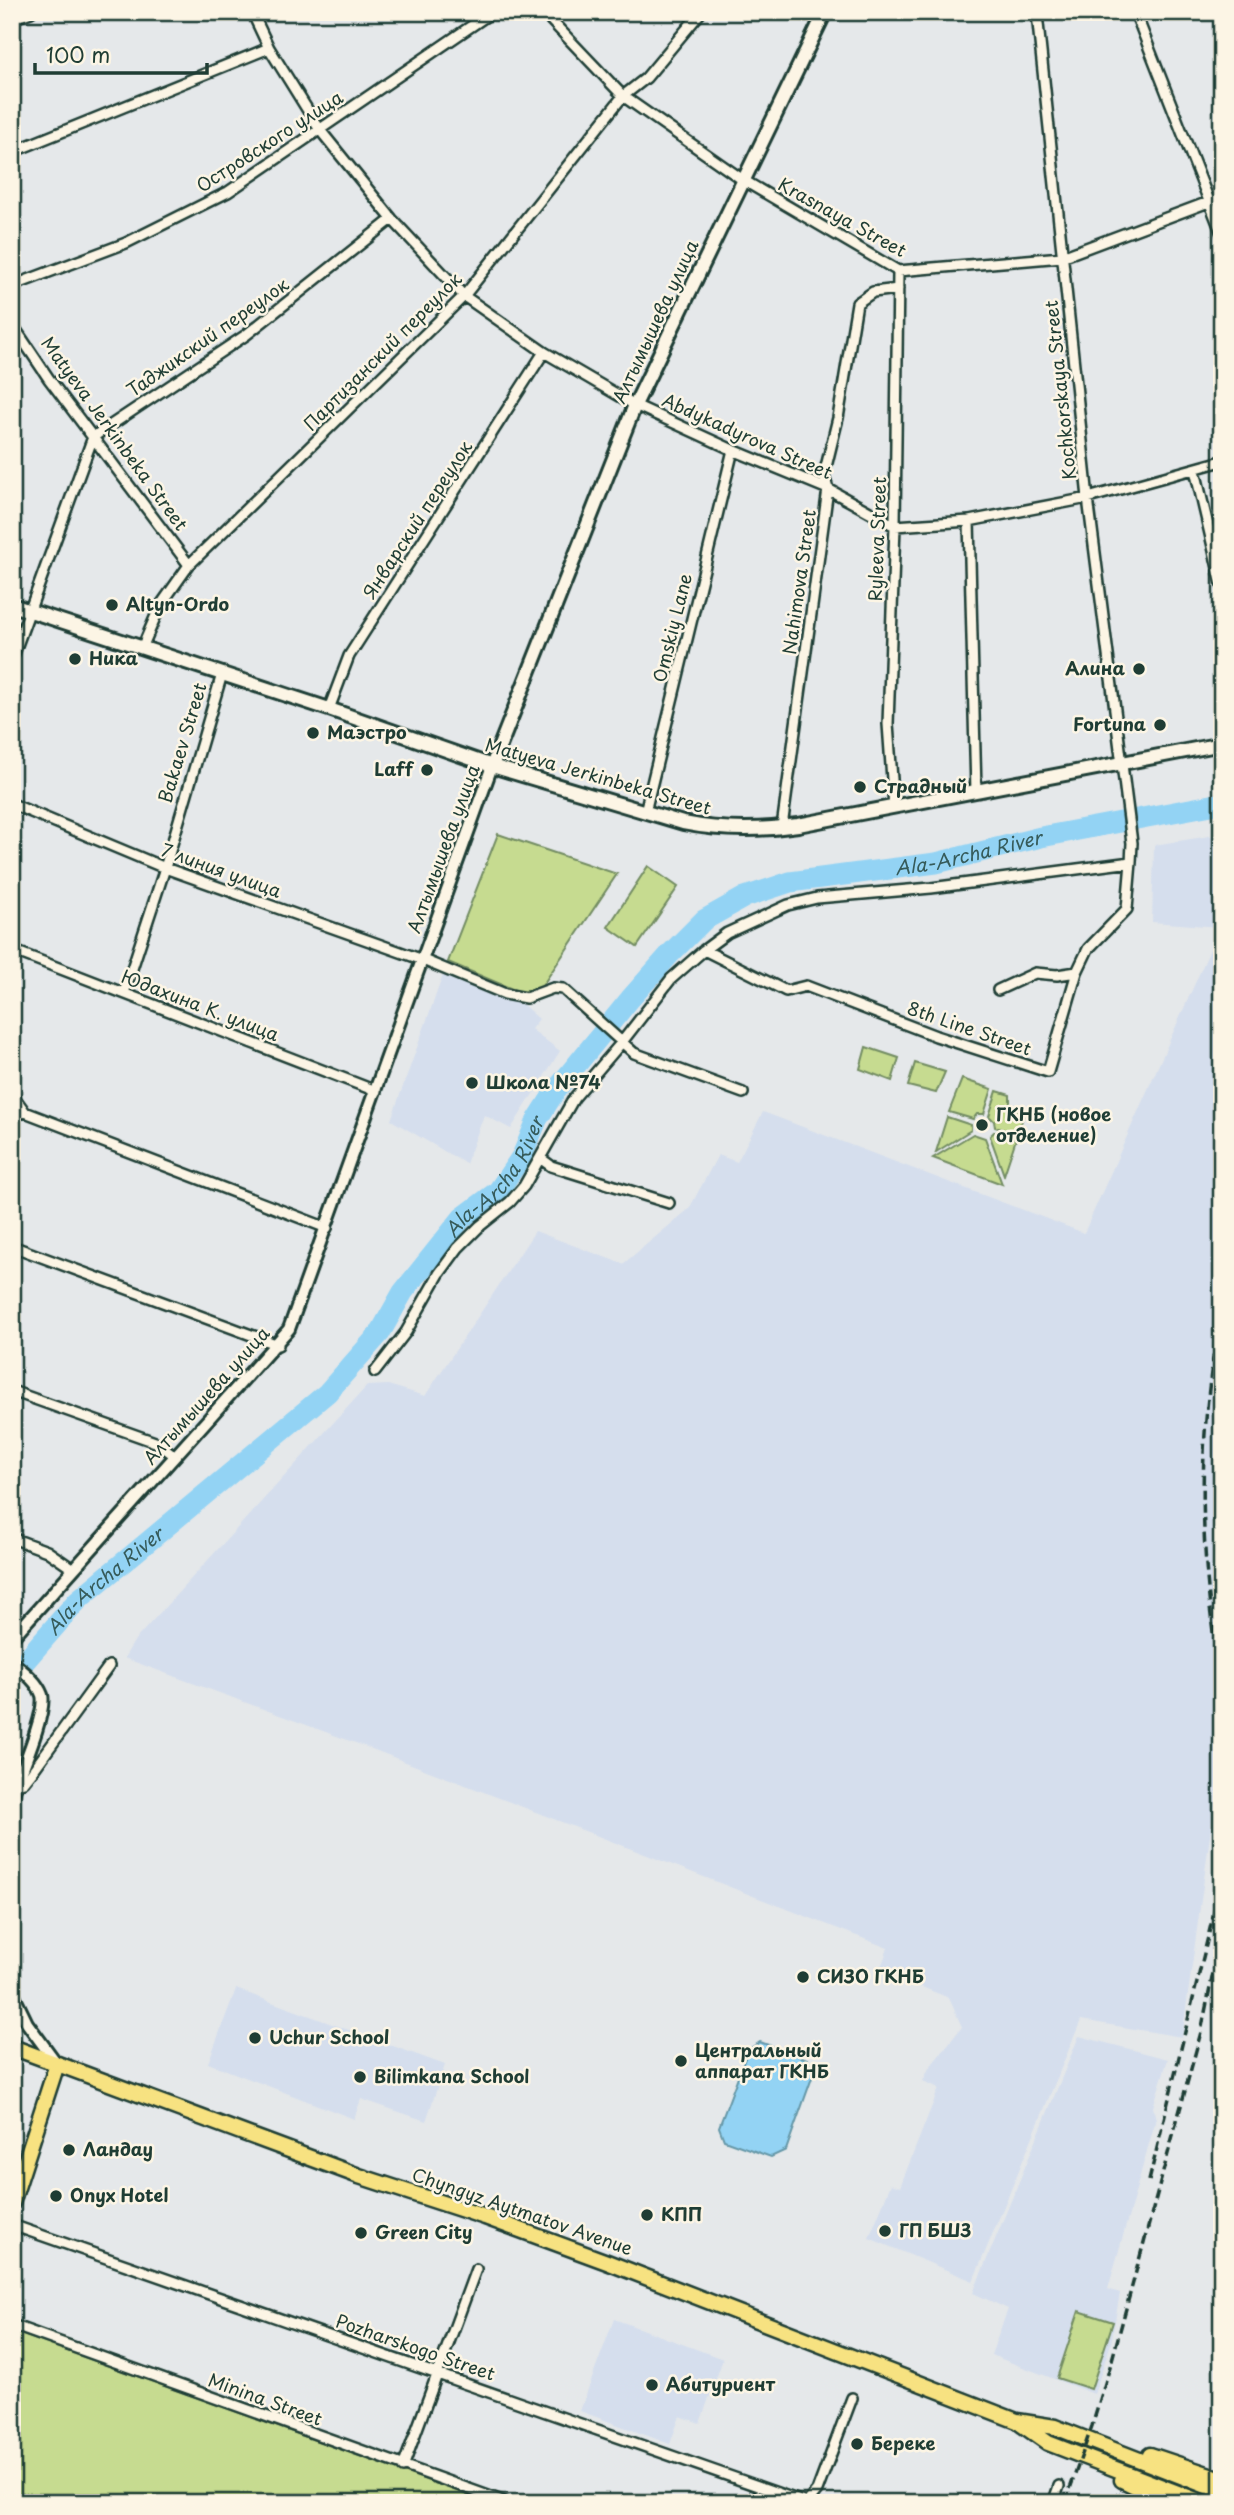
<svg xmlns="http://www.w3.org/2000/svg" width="1234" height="2515" viewBox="0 0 1234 2515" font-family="'Playpen Sans',sans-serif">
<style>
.built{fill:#d5deed}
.green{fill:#c6db90;stroke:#728c62;stroke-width:2}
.water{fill:#93d3f4;stroke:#6597a7;stroke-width:2}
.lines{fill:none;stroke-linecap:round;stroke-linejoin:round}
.stream{stroke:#6597a7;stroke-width:3.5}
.river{stroke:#93d3f4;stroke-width:21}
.minor-casing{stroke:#1f3d34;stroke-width:14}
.tertiary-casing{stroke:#1f3d34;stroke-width:16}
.secondary-casing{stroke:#1f3d34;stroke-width:18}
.primary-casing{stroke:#1f3d34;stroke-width:19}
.minor{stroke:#fcf5e5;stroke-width:9}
.tertiary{stroke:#fcf5e5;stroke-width:10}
.secondary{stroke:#fcf5e5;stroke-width:12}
.primary{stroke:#f7e281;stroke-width:14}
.rail{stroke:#1f3d34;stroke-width:3.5;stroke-dasharray:10 5;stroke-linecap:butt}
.poi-dot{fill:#1f3d34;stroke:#fcf5e5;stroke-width:2.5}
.labels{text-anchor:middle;stroke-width:5;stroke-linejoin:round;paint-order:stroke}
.street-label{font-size:18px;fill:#1f3d34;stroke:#fcf5e5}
.poi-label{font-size:18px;font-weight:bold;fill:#1f3d34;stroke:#fcf5e5;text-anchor:start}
.water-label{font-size:19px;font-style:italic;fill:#365b5a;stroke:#fcf5e5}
</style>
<rect width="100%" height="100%" fill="#e5e8ea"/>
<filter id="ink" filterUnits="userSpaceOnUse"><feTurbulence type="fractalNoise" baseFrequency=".0143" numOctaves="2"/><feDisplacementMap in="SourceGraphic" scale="14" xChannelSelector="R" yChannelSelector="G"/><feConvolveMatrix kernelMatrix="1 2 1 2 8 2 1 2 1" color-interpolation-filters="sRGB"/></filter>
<g filter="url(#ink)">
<path class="built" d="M 1222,834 L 1222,1749 L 1182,2037 L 1081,2020 L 973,2281 L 869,2238 L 891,2184 L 900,2187 L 939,2088 L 923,2081 L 929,2068 L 962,2027 L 949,1998 L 880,1970 L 888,1948 L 372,1749 L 124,1658 L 135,1640 L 367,1386 L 388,1385 L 425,1396 L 535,1231 L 623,1264 L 689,1209 L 718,1155 L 737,1162 L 763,1112 L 1084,1233 L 1220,927 L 1152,922 L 1154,845 Z
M 443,975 L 522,1004 L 539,1019 L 531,1029 L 560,1051 L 511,1129 L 484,1115 L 466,1164 L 391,1120 Z
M 236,1989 L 445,2065 L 426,2121 L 361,2099 L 354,2119 L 208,2063 Z
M 1079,2036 L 1168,2059 L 1153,2107 L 1156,2119 L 1108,2289 L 1120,2293 L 1111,2343 L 1094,2394 L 991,2355 L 1008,2309 L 973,2293 Z
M 614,2319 L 723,2359 L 700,2423 L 680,2416 L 670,2444 L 580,2411 Z"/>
<path class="green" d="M 498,834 L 617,874 L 534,998 L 448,962 Z
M 648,866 L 678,887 L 637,947 L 608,927 Z
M 866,1047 L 899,1058 L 892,1081 L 860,1069 Z
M 915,1063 L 945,1072 L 936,1093 L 908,1086 Z
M 962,1079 L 992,1089 L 984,1114 L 977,1114 L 973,1119 L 949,1112 Z
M 997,1091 L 1010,1095 L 1010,1103 L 1015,1109 L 1024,1112 L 1018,1134 L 995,1127 L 994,1121 L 989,1116 Z
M 947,1117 L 971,1125 L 971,1130 L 936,1152 Z
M 994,1132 L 1016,1139 L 1004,1175 L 990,1136 Z
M 973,1134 L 985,1138 L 1002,1184 L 933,1158 Z
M 1079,2311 L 1113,2322 L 1091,2389 L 1057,2378 Z
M 12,2331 L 490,2503 L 12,2503 Z"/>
<path class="water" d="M 760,2042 L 807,2059 L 814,2072 L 786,2150 L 771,2157 L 724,2140 L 719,2127 L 748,2050 Z"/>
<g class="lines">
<path class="stream" d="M 12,1728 L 21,1704"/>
<path class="river" id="s1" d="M 12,1676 L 78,1600 L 327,1393 L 380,1333 L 403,1292 L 462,1218 L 498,1191 L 522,1156 L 537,1120 L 556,1090 L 630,999 L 670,954 L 704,920 L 745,897 L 790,882 L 936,863 L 1041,837 L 1222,803"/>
<defs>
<path id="minor" d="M 252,12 L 269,48 L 320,130 L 392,219 L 464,296 L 544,352 L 635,405 L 733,450 L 828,489 L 895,526 L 969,521 L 1088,498 L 1222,461
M 543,12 L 623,96 L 743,180 L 898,271 L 1062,257 L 1222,197
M 1135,12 L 1222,234
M 12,19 L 31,12
M 12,152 L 269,48
M 12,286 L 126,243 L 228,192 L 492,12
M 12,324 L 49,379 L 189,565
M 1195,470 L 1222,585
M 969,521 L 976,791
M 142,648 L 160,606 L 189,565 L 464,296 L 623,96 L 646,78 L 701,12
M 12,659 L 93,437 L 246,335 L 392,219
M 329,709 L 349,656 L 544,352
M 12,804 L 165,868 L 423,960 L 505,994 L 526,998 L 553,988 L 563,989 L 634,1053 L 743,1093
M 894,807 L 888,724 L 895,526 L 898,271
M 645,812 L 733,450
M 782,827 L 828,489 L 824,475 L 838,418 L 857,303 L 873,292 L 898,289
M 12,950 L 376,1091
M 704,950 L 786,991 L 806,986 L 936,1036 L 1048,1072 L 1077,972 L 1088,949 L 1127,909 L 1131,862
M 998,990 L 1035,973 L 1057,975 L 1077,972
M 124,993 L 165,868 L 222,674
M 12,1094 L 25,1112
M 12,1115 L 25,1112 L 327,1228
M 540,1158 L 551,1166 L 669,1203
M 12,1246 L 278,1345
M 375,1372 L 406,1332 L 439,1274 L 458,1248 L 480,1226 L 510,1202 L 524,1186 L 574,1098 L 622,1042 L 671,979 L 704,950 L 727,933 L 788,905 L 817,898 L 931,888 L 1131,862 L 1132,843 L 1088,498 L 1037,14
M 12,1391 L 158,1443 L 175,1456
M 12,1538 L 47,1551 L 73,1569
M 17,1784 L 24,1782 L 32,1772 L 109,1666
M 12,2225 L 806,2503
M 12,2325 L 508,2503
M 403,2467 L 476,2269
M 807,2503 L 817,2491 L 852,2398
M 1053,2503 L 1059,2486"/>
<path id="tertiary" d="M 12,1638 L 289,1329 L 492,766
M 12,1662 C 23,1671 37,1681 42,1695 C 47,1713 19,1776 12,1797
M 12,1992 L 27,2023 L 57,2064"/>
<path id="secondary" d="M 12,605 L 329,709 L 492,766 L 683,823 C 723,831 758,831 798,825 L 1222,744
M 492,766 L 635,405 L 825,12"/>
<path id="primary" d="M 12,2047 L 359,2176 L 485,2217 L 607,2262 L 1017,2421 L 1055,2427 L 1222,2492
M 12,2203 L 57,2064
M 1021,2424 L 1048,2443 L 1204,2503
M 1150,2455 L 1222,2479
M 1122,2480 L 1170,2503"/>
</defs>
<use href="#minor" class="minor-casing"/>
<use href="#tertiary" class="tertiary-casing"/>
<use href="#secondary" class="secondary-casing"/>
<use href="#primary" class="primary-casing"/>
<use href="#minor" class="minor"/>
<use href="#tertiary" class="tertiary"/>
<use href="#secondary" class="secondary"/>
<use href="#primary" class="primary"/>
<path class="rail" d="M 1222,1310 C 1195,1434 1199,1563 1222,1687
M 1216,1602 L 1222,1560
M 1149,2181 L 1214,1912 L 1222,1853
M 1065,2503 L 1092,2426 L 1112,2360 L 1201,2032 L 1222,1929"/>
</g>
</g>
<g class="poi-dot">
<circle cx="112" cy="605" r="7"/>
<circle cx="75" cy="659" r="7"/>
<circle cx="1139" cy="669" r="7"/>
<circle cx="1160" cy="725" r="7"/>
<circle cx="313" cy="733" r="7"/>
<circle cx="427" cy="770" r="7"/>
<circle cx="860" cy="787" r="7"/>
<circle cx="472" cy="1083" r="7"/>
<circle cx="982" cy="1125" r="7"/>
<circle cx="803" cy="1977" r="7"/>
<circle cx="255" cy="2038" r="7"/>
<circle cx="681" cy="2061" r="7"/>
<circle cx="360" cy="2077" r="7"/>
<circle cx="69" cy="2150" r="7"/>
<circle cx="56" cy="2196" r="7"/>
<circle cx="647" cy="2215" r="7"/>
<circle cx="885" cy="2231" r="7"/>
<circle cx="361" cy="2233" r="7"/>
<circle cx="652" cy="2385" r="7"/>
<circle cx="857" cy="2444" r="7"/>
</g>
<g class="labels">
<g class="street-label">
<text transform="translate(270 142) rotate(-33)" y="6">Островского улица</text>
<text transform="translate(842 218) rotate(29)" y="6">Krasnaya Street</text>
<text transform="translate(656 322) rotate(-65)" y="6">Алтымышева улица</text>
<text transform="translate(208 338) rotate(-35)" y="6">Таджикский переулок</text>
<text transform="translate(383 352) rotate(-45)" y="6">Партизанский переулок</text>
<text transform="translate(1061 390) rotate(-96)" y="6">Kochkorskaya Street</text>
<text transform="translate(114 434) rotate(54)" y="6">Matyeva Jerkinbeka Street</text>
<text transform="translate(747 437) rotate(24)" y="6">Abdykadyrova Street</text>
<text transform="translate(418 520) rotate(-57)" y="6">Январский переулок</text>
<text transform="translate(878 539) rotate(-88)" y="6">Ryleeva Street</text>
<text transform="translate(800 582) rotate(-82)" y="6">Nahimova Street</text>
<text transform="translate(673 628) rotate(-76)" y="6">Omskiy Lane</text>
<text transform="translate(183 743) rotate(-73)" y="6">Bakaev Street</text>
<text transform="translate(598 777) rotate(16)" y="6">Matyeva Jerkinbeka Street</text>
<text transform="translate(444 849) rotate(-70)" y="6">Алтымышева улица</text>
<text transform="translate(221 871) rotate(20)" y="6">7 линия улица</text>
<text transform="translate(200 1006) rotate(21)" y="6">Юдахина К. улица</text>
<text transform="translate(969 1029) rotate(19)" y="6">8th Line Street</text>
<text transform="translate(207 1396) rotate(-48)" y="6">Алтымышева улица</text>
<text transform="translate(522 2212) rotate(19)" y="6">Chyngyz Aytmatov Avenue</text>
<text transform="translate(415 2348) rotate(19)" y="6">Pozharskogo Street</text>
<text transform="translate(265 2400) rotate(20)" y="6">Minina Street</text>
</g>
<g class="poi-label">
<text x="126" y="611">Altyn-Ordo</text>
<text x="89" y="665">Ника</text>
<text x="1125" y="675" text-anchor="end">Алина</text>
<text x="1146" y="731" text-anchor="end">Fortuna</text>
<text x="327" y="739">Маэстро</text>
<text x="413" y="776" text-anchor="end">Laff</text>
<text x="874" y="793">Страдный</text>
<text x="486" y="1089">Школа №74</text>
<text x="996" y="1121">ГКНБ (новое<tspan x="996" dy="21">отделение)</tspan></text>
<text x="817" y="1983">СИЗО ГКНБ</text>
<text x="269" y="2044">Uchur School</text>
<text x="695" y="2057">Центральный<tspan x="695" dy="21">аппарат ГКНБ</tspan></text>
<text x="374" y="2083">Bilimkana School</text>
<text x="83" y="2156">Ландау</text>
<text x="70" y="2202">Onyx Hotel</text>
<text x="661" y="2221">КПП</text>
<text x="899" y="2237">ГП БШЗ</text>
<text x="375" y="2239">Green City</text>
<text x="666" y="2391">Абитуриент</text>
<text x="871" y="2450">Береке</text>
</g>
<g class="water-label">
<text dy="7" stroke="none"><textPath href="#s1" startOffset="1309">Ala-Archa River</textPath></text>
<text dy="7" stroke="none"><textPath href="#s1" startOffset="700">Ala-Archa River</textPath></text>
<text dy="7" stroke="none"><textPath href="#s1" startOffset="133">Ala-Archa River</textPath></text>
</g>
</g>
<rect width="1234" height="2515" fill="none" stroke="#fcf5e5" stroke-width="42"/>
<rect x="21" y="21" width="1192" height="2473" fill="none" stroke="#1f3d34" stroke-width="2.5" filter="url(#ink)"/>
<path d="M35 63v10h172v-10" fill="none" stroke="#1f3d34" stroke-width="3.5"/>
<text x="46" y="63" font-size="21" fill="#1f3d34" stroke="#fcf5e5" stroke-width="5" paint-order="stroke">100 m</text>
</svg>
